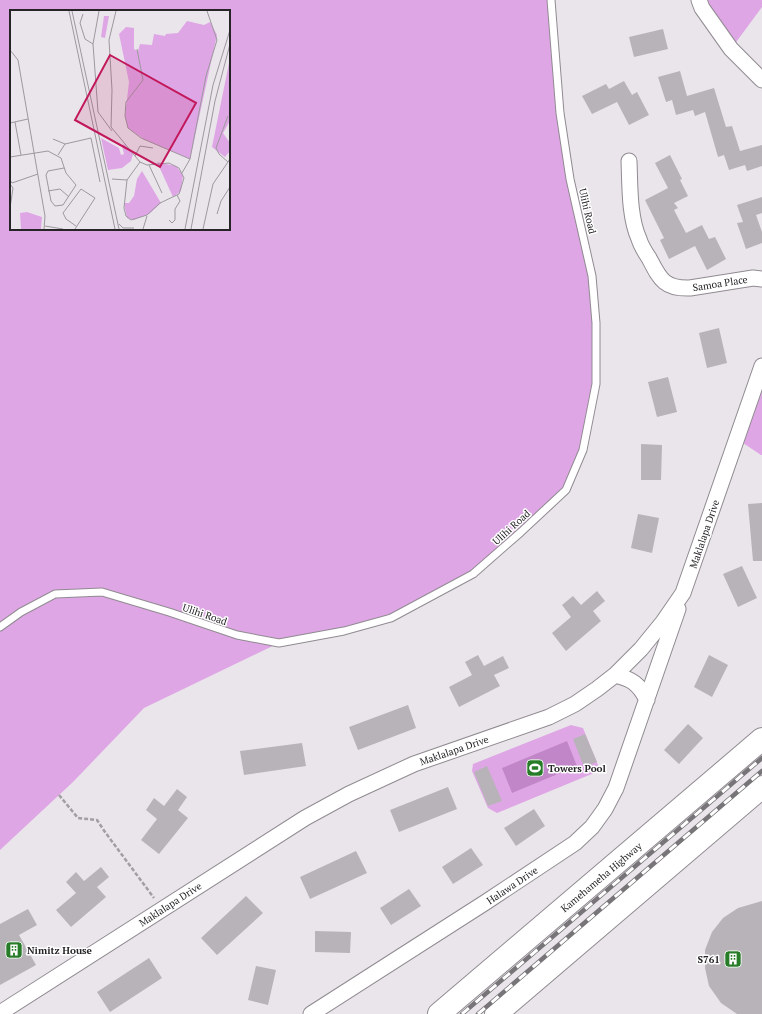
<svg xmlns="http://www.w3.org/2000/svg" width="762" height="1014" viewBox="0 0 762 1014" font-family="'PT Serif',serif">
<style>
.green{fill:#dfa6e5;fill-rule:evenodd}
.water{fill:#c186c7}
.building{fill:#b8b3b8}
.lines{fill:none;stroke-linecap:round;stroke-linejoin:round}
.service-casing{stroke:#908b91;stroke-width:9}
.minor-casing{stroke:#908b91;stroke-width:17}
.primary-casing{stroke:#908b91;stroke-width:24}
.path{stroke:#a29ea3;stroke-width:2.5;stroke-dasharray:4 2;stroke-linecap:butt}
.service{stroke:#fff;stroke-width:7}
.minor{stroke:#fff;stroke-width:15}
.primary{stroke:#fff;stroke-width:22}
.rail-casing{stroke:#787579;stroke-width:4.5}
.rail{stroke:#fff;stroke-width:3;stroke-dasharray:9;stroke-linecap:butt}
.labels{text-anchor:middle;stroke-width:3;stroke-linejoin:round;paint-order:stroke}
.street-label{font-size:10px;fill:#262427;stroke:#fff}
.poi-label{font-size:10px;font-weight:bold;fill:#262427;stroke:#fff;text-anchor:start}
.inset-road{fill:none;stroke:#9c989d;stroke-width:1}
.view{fill:#c2185b;fill-opacity:0.15;stroke:#c2185b;stroke-width:2}
.inset-edge{fill:none;stroke:#262427;stroke-width:2}
</style>
<rect width="100%" height="100%" fill="#eae5eb"/>
<path class="green" d="M 0,0 L 551,0 L 560,113 L 592,276 L 596,384 L 583,450 L 566,490 L 473,574 L 391,618 L 279,643 L 144,708 L 73,782 L 0,850 ZM 11,11 L 229,11 L 229,229 L 11,229 Z
M 699,0 L 762,0 L 762,7 L 731,49 Z
M 762,366 L 762,455 L 761,455 L 737,439 Z
M 571,725 L 583,728 L 598,765 L 594,773 L 497,813 L 488,808 L 472,771 L 473,764 Z"/>
<path class="water" d="M 567,741 L 577,766 L 512,793 L 502,768 Z"/>
<path class="building" d="M 663,29 L 668,49 L 634,57 L 629,37 Z
M 680,71 L 687,96 L 714,88 L 726,127 L 732,126 L 740,151 L 762,145 L 762,166 L 747,171 L 745,165 L 729,170 L 724,155 L 718,157 L 705,112 L 695,116 L 693,110 L 676,115 L 672,100 L 666,102 L 658,77 Z
M 624,81 L 632,95 L 637,92 L 649,115 L 629,125 L 617,102 L 592,114 L 582,96 L 606,84 L 609,89 Z
M 670,155 L 682,179 L 680,180 L 688,196 L 674,203 L 678,208 L 674,210 L 686,233 L 702,225 L 709,239 L 715,237 L 726,259 L 707,270 L 695,246 L 669,259 L 660,240 L 664,238 L 645,200 L 668,188 L 655,163 Z
M 762,197 L 762,213 L 756,215 L 762,232 L 762,243 L 746,249 L 737,223 L 743,222 L 737,205 Z
M 719,328 L 727,363 L 707,368 L 699,333 Z
M 668,377 L 677,412 L 657,417 L 648,382 Z
M 641,444 L 662,445 L 661,480 L 641,480 Z
M 762,503 L 762,561 L 753,561 L 748,504 Z
M 638,514 L 659,518 L 652,553 L 631,548 Z
M 742,566 L 757,598 L 738,607 L 723,574 Z
M 597,591 L 605,601 L 593,611 L 601,621 L 566,651 L 552,633 L 571,617 L 562,605 L 573,596 L 581,605 Z
M 478,655 L 484,666 L 503,656 L 509,668 L 494,675 L 500,686 L 459,707 L 449,687 L 472,675 L 465,662 Z
M 709,655 L 728,665 L 712,697 L 694,687 Z
M 408,705 L 416,728 L 358,750 L 349,727 Z
M 688,724 L 703,738 L 679,764 L 664,750 Z
M 585,734 L 597,762 L 584,767 L 573,739 Z
M 302,743 L 306,766 L 244,775 L 240,751 Z
M 487,766 L 502,801 L 488,806 L 474,772 Z
M 448,787 L 457,809 L 399,832 L 390,810 Z
M 177,789 L 187,797 L 178,810 L 188,818 L 159,854 L 141,840 L 157,819 L 146,810 L 154,798 L 164,806 Z
M 534,809 L 545,826 L 516,846 L 504,828 Z
M 471,848 L 483,865 L 453,884 L 442,867 Z
M 356,851 L 367,873 L 310,899 L 300,877 Z
M 101,867 L 109,877 L 97,887 L 106,897 L 71,927 L 56,910 L 76,893 L 66,882 L 76,872 L 84,881 Z
M 409,889 L 421,906 L 391,925 L 380,908 Z
M 246,896 L 263,913 L 217,955 L 201,938 Z
M 762,901 L 762,1014 L 737,1014 L 721,1003 L 709,986 L 705,968 L 705,950 L 712,932 L 723,918 L 738,908 Z
M 28,909 L 37,925 L 19,935 L 36,965 L 0,985 L 0,924 Z
M 315,931 L 351,932 L 350,953 L 315,952 Z
M 149,958 L 162,978 L 110,1012 L 97,992 Z
M 256,966 L 276,970 L 268,1005 L 248,1000 Z"/>
<g class="lines">
<defs>
<path id="service" d="M 0,627 L 21,612 L 55,594 L 102,592 L 169,612 L 237,635 L 279,643 L 344,631 L 391,618 L 473,574 L 521,532 L 566,490 L 583,450 L 596,384 L 596,323 L 592,276 L 570,179 L 560,113 L 551,0"/>
<path id="minor" d="M 699,0 L 702,8 L 731,49 L 762,80
M 629,161 C 630,185 629,217 639,239 C 641,246 645,252 649,258 C 660,279 664,289 690,288 L 753,278 L 762,279
M 615,675 C 632,679 639,684 647,700
M 0,1013 L 305,818 L 349,794 L 414,764 L 549,717 L 575,704 L 597,689 L 615,675 L 641,649 L 663,622 L 683,593 L 762,366
M 311,1014 L 486,902 L 575,843 L 592,827 L 605,809 L 616,788 L 678,609"/>
<path id="primary" d="M 439,1014 L 762,739
M 496,1014 L 762,787"/>
</defs>
<use href="#service" class="service-casing"/>
<use href="#minor" class="minor-casing"/>
<use href="#primary" class="primary-casing"/>
<path class="path" d="M 59,795 L 78,818 L 97,820 L 105,832 L 154,898"/>
<use href="#service" class="service"/>
<use href="#minor" class="minor"/>
<use href="#primary" class="primary"/>
<defs>
<path id="rail" d="M 462,1014 L 762,758
M 478,1014 L 762,771"/>
</defs>
<use href="#rail" class="rail-casing"/>
<use href="#rail" class="rail"/>
</g>
<defs>
<symbol id="stadium-square" viewBox="-11 -11 22 22"><rect x="-9" y="-9" width="18" height="18" rx="4" fill="#277c28" stroke="#fff"/><path d="M0-5a6.5 5 0 1 0 0 10a6.5 5 0 1 0 0-10ZM-3.5-1.8h7v3.6h-7Z" fill="#fff"/></symbol>
<symbol id="building-square" viewBox="-11 -11 22 22"><rect x="-9" y="-9" width="18" height="18" rx="4" fill="#277c28" stroke="#fff"/><path d="M-4-6H4V6H1V3H-1V6H-4ZM-2.5-4.3h1.7v1.8h-1.7ZM.8-4.3h1.7v1.8H.8ZM-2.5-1h1.7V.8h-1.7ZM.8-1h1.7V.8H.8Z" fill="#fff"/></symbol>
</defs>
<g fill-rule="evenodd">
<use href="#stadium-square" x="525" y="758" width="20" height="20"/>
<use href="#building-square" x="4" y="940" width="20" height="20"/>
<use href="#building-square" x="723" y="949" width="20" height="20"/>
</g>
<g class="labels">
<g class="street-label">
<text transform="translate(588 211) rotate(77)" y="4">Ulihi Road</text>
<text transform="translate(720 283) rotate(-9)" y="4">Samoa Place</text>
<text transform="translate(511 527) rotate(-42)" y="4">Ulihi Road</text>
<text transform="translate(704 534) rotate(-71)" y="4">Maklalapa Drive</text>
<text transform="translate(205 614) rotate(19)" y="4">Ulihi Road</text>
<text transform="translate(454 750) rotate(-19)" y="4">Maklalapa Drive</text>
<text transform="translate(601 877) rotate(-40)" y="4">Kamehameha Highway</text>
<text transform="translate(512 885) rotate(-34)" y="4">Halawa Drive</text>
<text transform="translate(170 904) rotate(-33)" y="4">Maklalapa Drive</text>
</g>
<g class="poi-label">
<text x="548" y="772">Towers Pool</text>
<text x="27" y="954">Nimitz House</text>
<text x="720" y="963" text-anchor="end">S761</text>
</g>
</g>
<g transform="translate(10 10)">
<rect width="220" height="220" fill="#eae5eb"/>
<path d="M 94,6 L 99,6 L 95,28 L 91,27 ZM 177,11 L 194,15 L 200,12 L 207,25 L 180,149 L 135,130 L 118,118 L 115,106 L 119,72 L 109,24 L 116,17 L 124,18 L 124,39 L 128,41 L 130,34 L 142,35 L 144,24 L 155,26 L 156,24 L 168,23 ZM 219,53 L 220,111 L 213,123 L 220,133 L 220,141 L 215,147 L 202,137 ZM 91,128 L 109,138 L 111,145 L 114,144 L 112,136 L 114,134 L 123,144 L 121,151 L 112,158 L 98,160 ZM 147,152 L 166,156 L 173,165 L 171,181 L 163,187 ZM 132,161 L 151,193 L 139,204 L 124,210 L 117,208 L 114,193 L 119,193 L 124,186 L 127,169 ZM 17,202 L 32,207 L 31,219 L 11,219 L 10,203 Z" fill="#dfa6e5"/>
<path class="inset-road" d="M 59,1 L 105,219M 62,1 L 109,219M 89,1 L 83,34 L 88,102 L 102,121M 106,1 L 99,30 L 102,80 L 101,117 L 130,152 L 137,155 L 159,153 L 169,158 L 174,168 L 169,184 L 150,193 L 137,205 L 121,210 L 116,206 L 114,198 L 117,170 L 130,152M 73,4 L 70,13 L 75,29 L 83,34M 127,39 L 133,70 L 116,92 L 115,106 L 118,118 L 131,128 L 180,149M 0,40 L 8,50 L 35,206 L 34,219M 5,112 L 11,145M 0,113 L 18,109M 43,129 L 55,134M 48,145 L 55,134 L 81,128 L 90,172M 125,146 L 130,136 L 143,138M 0,147 L 38,141 L 51,148 L 56,163 L 66,175 L 53,195 L 45,196 L 41,191 L 36,165 L 38,161 L 54,158M 218,152 L 209,144 L 206,138 L 218,106M 139,155 L 152,183M 172,163 L 180,149 L 196,66 L 207,30 L 197,1M 102,169 L 117,170M 0,170 L 2,173 L 28,164M 0,174 L 3,178 L 0,198M 38,181 L 50,179 L 59,187M 207,204 L 211,191 L 220,177M 159,210 L 162,213 L 165,210 L 165,199 L 170,191 L 167,185M 109,214 L 113,218 L 124,218M 35,216 L 53,219M 65,219 L 85,188 L 71,179 L 53,203 L 56,209 L 66,216M 133,219 L 137,206M 175,219 L 203,75 L 220,20M 181,219 L 205,91 L 220,34M 193,219 L 203,174 L 220,149"/>
<path class="view" d="M 100,45 L 186,93 L 150,157 L 65,110 Z"/>
<rect width="220" height="220" class="inset-edge"/>
</g>
</svg>
